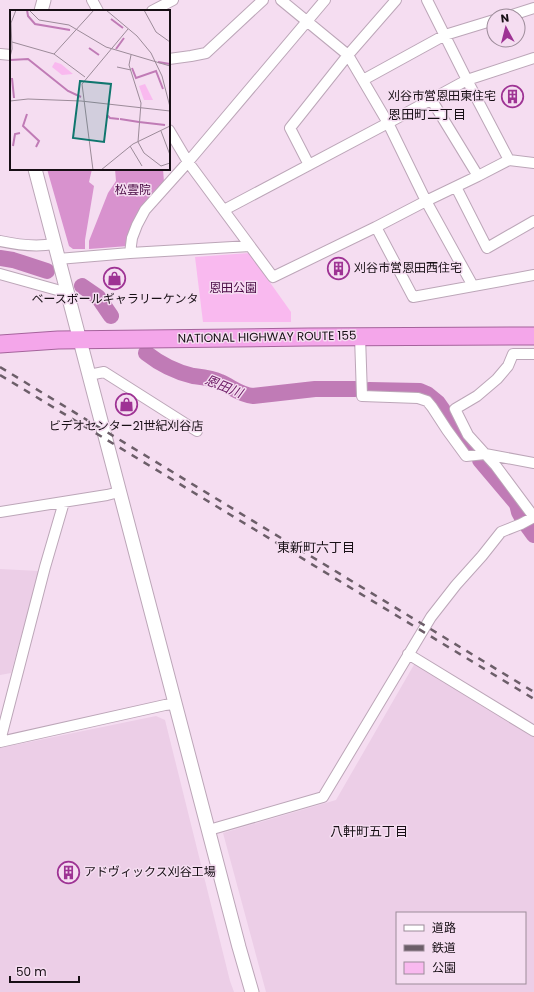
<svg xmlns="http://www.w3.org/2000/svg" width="534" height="992" viewBox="0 0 534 992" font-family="Poppins,'Noto Sans JP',sans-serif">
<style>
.built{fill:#eccee7;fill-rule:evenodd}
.green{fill:#f9b9ef}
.forest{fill:#d892ce}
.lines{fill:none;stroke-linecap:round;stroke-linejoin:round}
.river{stroke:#c07bb6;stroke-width:16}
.minor-casing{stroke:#bca6b8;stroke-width:12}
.tertiary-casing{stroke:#bca6b8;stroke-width:15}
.trunk-casing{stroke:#a5639c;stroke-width:19}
.minor{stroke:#fff;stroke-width:10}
.tertiary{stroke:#fff;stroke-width:13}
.trunk{stroke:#f4a6ea;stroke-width:17}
.rail{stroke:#6c5e69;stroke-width:2.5;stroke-dasharray:7 7;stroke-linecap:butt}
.labels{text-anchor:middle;stroke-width:3;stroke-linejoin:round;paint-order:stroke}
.poi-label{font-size:12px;fill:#170f15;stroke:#f5ddf1;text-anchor:start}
.park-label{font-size:12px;fill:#480943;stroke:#f5ddf1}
.street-label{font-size:12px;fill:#170f15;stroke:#f5ddf1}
.neighbourhood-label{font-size:13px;fill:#170f15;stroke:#f5ddf1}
.water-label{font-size:13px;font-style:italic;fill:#691662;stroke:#f5ddf1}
.inset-river{fill:none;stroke:#c07bb6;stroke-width:2}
.inset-road{fill:none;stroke:#9c8b99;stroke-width:1}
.view{fill:#0f766e;fill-opacity:0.15;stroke:#0f766e;stroke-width:2}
.inset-edge{fill:none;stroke:#170f15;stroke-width:2}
</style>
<rect width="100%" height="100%" fill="#f5ddf1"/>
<path class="built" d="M 0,569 L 39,571 L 11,673 L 0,675 Z
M 415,663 L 534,736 L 534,992 L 266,992 L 223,833 L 336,800 ZM 397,913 L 525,913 L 525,983 L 397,983 Z
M 156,716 L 165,720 L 230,981 L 234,992 L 0,992 L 0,748 Z"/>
<path class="green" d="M 249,253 L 291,312 L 291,322 L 203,322 L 195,257 Z"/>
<path class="forest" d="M 47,169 L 92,169 L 89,182 L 94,186 L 85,240 L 85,249 L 73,249 L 69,246 Z
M 115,169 L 163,169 L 164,182 L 128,246 L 89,249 L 89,241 L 108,193 L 116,181 Z"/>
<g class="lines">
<path class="river" d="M 0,258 L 13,260 L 47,271
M 82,286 L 98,297 L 111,316
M 146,353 C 160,364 176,372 193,376 C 201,377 212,378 220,382 C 232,387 240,395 253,396 L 315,389 L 355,389
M 369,390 L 420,391 L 427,394 L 438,403 L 445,413 L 458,437 L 472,451
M 480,460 L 517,504 L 519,512 L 524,521
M 526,524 L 534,535"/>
<defs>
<path id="minor" d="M 92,0 L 98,11
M 281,0 L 348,55 L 388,123 L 426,201 L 473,286
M 427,0 L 467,80 L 509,160
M 152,11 L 173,0
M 509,16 L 534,8
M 0,54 L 11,55
M 169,59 L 191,56 L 206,53 L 263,0
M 363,80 L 445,35 L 494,20
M 431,99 L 478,176
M 169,130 L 188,162 L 273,277 L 376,227 L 426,201 L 478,176 L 509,160 L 534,163
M 309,165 L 290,128 L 348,55 L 396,0
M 456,187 L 487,248 L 534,221
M 224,210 L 388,123 L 467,80 L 534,58
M 376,227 L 413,297 L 534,275
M 0,241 C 18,245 36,247 54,244
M 130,253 L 132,238 L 137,225 L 145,210 L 188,162 L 325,0
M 58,259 L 130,253 L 250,246
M 0,274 L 68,293
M 360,336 L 362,396 L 418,398 L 427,401 L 432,407 L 447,430 L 466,456 L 485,454 L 534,463
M 534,354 L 513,354 L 508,366 L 497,379 L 477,396 L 455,409 L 468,435 L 496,466 L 534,517
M 89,375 L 104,372 L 197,431
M 0,512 L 107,495 L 119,492
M 408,654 L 534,731
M 0,741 L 45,567 L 64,502
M 0,742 L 165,705 L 175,704
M 209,830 L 323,797 L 431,617 L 456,585 L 482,556 L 501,532 L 521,524 L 534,517"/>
<path id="tertiary" d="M 41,11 L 44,0
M 35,169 L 239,947 L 252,992"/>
<path id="trunk" d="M 0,344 L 58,340 L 309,337 L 534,336"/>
</defs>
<use href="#minor" class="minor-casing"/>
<use href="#tertiary" class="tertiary-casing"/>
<use href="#trunk" class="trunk-casing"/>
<use href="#minor" class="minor"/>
<use href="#tertiary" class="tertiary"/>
<use href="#trunk" class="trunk"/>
<path class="rail" d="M 0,367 L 534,692
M 0,375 L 534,699"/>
</g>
<defs>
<symbol id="building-ring" viewBox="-11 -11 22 22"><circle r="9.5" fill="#f5ddf1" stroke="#9e3394" stroke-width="1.5"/><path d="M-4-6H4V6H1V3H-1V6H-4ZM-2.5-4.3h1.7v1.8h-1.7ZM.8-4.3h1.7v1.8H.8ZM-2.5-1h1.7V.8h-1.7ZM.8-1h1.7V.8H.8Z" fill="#9e3394"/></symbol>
<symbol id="shop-ring" viewBox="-11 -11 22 22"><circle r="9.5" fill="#f5ddf1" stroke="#9e3394" stroke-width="1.5"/><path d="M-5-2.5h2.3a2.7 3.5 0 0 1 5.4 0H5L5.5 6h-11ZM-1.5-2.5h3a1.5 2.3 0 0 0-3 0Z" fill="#9e3394"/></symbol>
</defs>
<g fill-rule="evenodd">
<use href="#building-ring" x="500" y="84" width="25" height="25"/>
<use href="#building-ring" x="326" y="256" width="25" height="25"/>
<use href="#shop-ring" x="102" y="266" width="25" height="25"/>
<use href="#shop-ring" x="114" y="392" width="25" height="25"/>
<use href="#building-ring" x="56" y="860" width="25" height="25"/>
</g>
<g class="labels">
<g class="poi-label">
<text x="496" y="100" text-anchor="end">刈谷市営恩田東住宅</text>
<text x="354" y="272">刈谷市営恩田西住宅</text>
<text x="115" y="303" text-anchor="middle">ベースボールギャラリーケンタ</text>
<text x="126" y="430" text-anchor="middle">ビデオセンター21世紀刈谷店</text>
<text x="84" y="876">アドヴィックス刈谷工場</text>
</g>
<g class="park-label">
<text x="133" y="194">松雲院</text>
<text x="233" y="292">恩田公園</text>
</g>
<g class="street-label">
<text transform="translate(267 337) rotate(-1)" y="4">NATIONAL HIGHWAY ROUTE 155</text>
</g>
<g class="neighbourhood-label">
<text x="427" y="119">恩田町二丁目</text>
<text x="316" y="552">東新町六丁目</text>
<text x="369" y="836">八軒町五丁目</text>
</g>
<g class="water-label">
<text transform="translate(224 386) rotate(22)" y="5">恩田川</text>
</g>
</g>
<g transform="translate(10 10)">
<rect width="160" height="160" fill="#f5ddf1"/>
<path d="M 45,52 L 51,54 L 63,64 L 52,65 L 42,57 ZM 135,74 L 143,90 L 134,90 L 129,76 Z" fill="#f9b9ef"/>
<path class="inset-river" d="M 17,0 L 18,6 L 25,14 L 60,20M 101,9 L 113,18M 79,38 L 89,45M 106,39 L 114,28M 0,50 L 18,49 L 58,81 L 71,87M 148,52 L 160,54M 122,58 L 126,68 L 146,61 L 153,79M 2,68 L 4,88M 17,104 L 13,116 L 29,131 L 26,137M 97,105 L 100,108 L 109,109M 110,109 L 129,112M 129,112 L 155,115M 3,136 L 5,124 L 10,123"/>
<path class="inset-road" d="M 19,0 L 29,10 L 59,15 L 96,37 L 160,56M 96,0 L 127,26 L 141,43 L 152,66 L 160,97M 134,0 L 146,22 L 160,32M 2,32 L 44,44 L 75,67M 44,44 L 84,0M 121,45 L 119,55 L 131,93 L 128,132 L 134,143 L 151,156 L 160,153M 0,47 L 2,39 L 1,13 L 6,0M 107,57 L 121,60M 0,91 L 18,89 L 71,91 L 160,101M 151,121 L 160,145M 120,136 L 132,156M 83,160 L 72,74 L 118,19M 91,160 L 123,134 L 160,116"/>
<path class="view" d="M 70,71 L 101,74 L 94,132 L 63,128 Z"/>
<rect width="160" height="160" class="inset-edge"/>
</g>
<rect x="396" y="912" width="130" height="72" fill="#f5ddf1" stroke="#9c8b99"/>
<rect x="404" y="925" width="20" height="6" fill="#ffffff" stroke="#9c8b99"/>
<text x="432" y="932" font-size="12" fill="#170f15">道路</text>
<rect x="404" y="945" width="20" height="6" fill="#6c5e69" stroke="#9c8b99"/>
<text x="432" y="952" font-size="12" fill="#170f15">鉄道</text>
<rect x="404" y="962" width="20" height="12" fill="#f9b9ef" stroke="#9c8b99"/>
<text x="432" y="972" font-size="12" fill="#170f15">公園</text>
<g transform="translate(506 28) rotate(353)"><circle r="19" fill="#f5ddf1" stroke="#9c8b99"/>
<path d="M0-3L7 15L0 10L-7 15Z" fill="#9e3394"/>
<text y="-6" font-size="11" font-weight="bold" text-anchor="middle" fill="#170f15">N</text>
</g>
<path d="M10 976v6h69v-6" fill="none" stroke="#170f15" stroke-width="2"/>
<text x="16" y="976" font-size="12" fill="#170f15" stroke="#f5ddf1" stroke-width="3" paint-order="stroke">50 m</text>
</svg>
